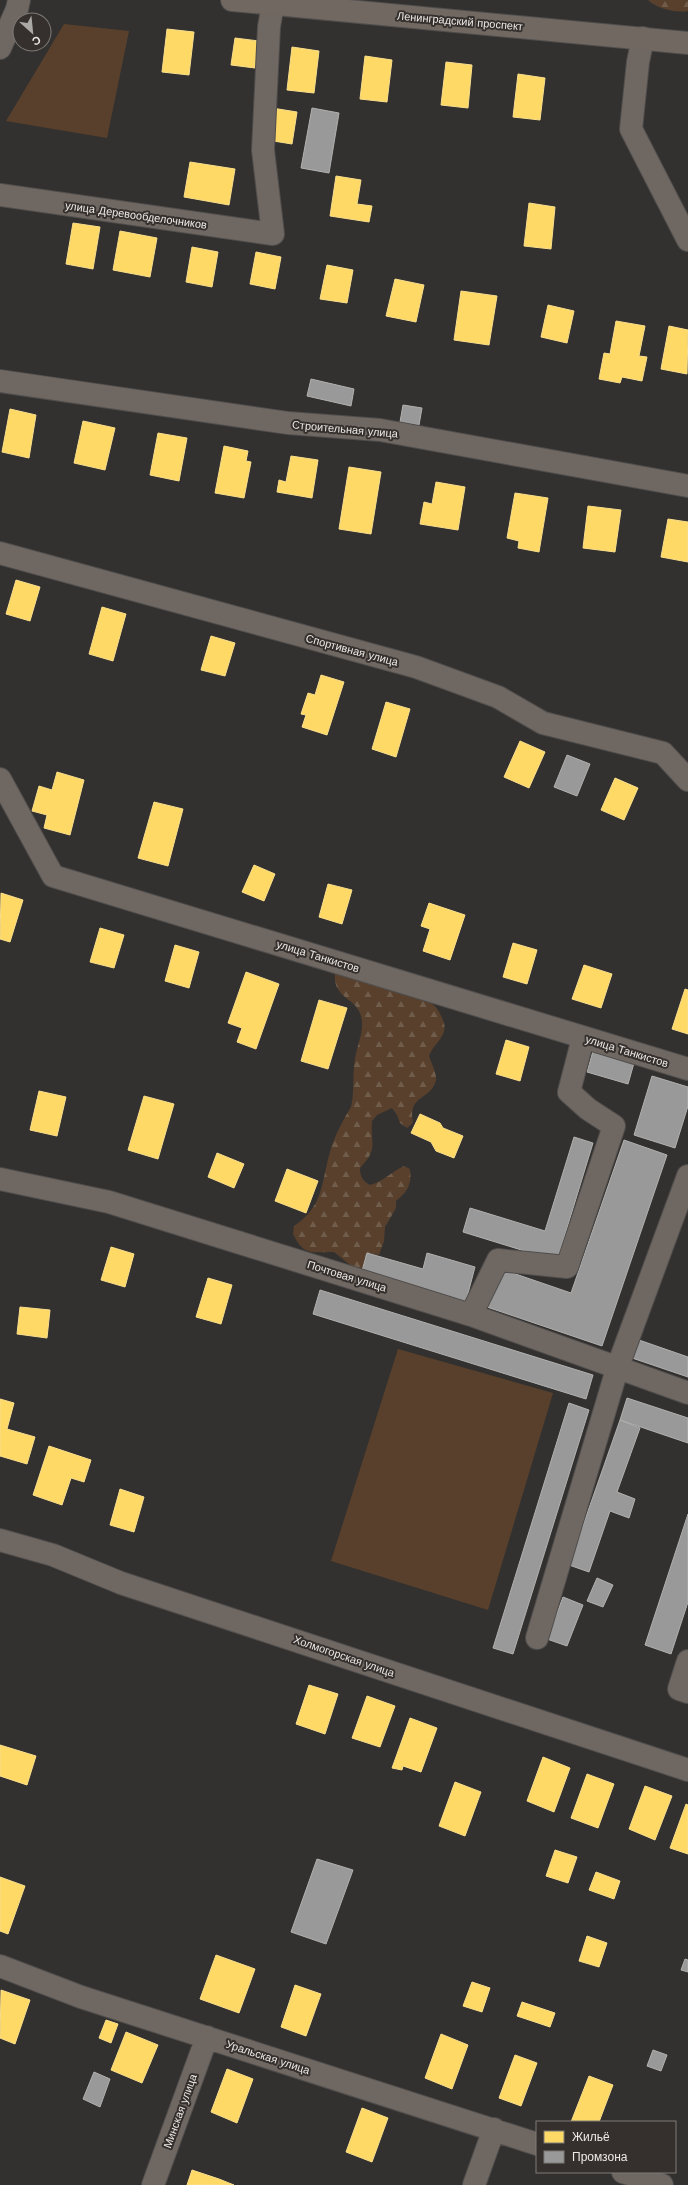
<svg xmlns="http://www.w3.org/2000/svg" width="688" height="2185" viewBox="0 0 688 2185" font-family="'Work Sans',sans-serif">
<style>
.green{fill:#58402c}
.forest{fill:url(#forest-firs)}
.homes{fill:#ffd966;stroke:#f9de8c}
.industry{fill:#999;stroke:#b2b1b0}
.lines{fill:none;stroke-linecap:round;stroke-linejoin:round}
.minor-casing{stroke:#504e4d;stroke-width:24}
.major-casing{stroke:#504e4d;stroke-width:24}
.minor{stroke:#6f6761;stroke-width:22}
.major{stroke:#706861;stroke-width:22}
.labels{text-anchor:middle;stroke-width:4;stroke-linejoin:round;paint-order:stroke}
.street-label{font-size:11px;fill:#ece9e6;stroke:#35302d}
</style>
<defs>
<pattern id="forest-firs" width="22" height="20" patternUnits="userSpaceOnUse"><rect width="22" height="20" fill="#58402c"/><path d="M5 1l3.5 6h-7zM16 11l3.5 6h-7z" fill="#705c4b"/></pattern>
</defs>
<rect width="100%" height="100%" fill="#33312f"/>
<path class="green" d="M 64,24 L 129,31 L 107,138 L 6,121 Z
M 398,1349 L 553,1393 L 488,1610 L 331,1561 Z"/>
<path class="forest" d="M 648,0 L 688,0 L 688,11 C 675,13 658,9 648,0 Z
M 342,973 L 428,1001 C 435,1005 439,1010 442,1018 C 451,1035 434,1042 429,1056 C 431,1063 437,1073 436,1080 C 431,1101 407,1094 413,1123 L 407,1128 L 400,1123 L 397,1115 L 392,1108 L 377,1115 L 372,1121 C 370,1145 379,1148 360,1168 C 360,1177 363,1181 370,1185 C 383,1182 392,1171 404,1166 L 410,1169 C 412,1184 408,1191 396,1201 L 396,1208 L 385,1227 L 384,1241 L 379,1255 L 367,1253 L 362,1271 L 354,1268 L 334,1252 C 311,1252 304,1256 293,1234 L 294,1226 C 324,1206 321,1183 330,1152 C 334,1137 343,1120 351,1107 C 355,1091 352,1075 355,1059 C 357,1045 365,1030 361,1016 C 356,997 333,999 335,974 Z"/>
<path class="homes" d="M 167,29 L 194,32 L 189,75 L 162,72 Z
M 235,38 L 259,41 L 255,68 L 231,65 Z
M 292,47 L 319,51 L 314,93 L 287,90 Z
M 365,56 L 392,60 L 387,102 L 360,99 Z
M 446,62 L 472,65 L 468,108 L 441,105 Z
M 518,74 L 545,78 L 540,120 L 513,117 Z
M 272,108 L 297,112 L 292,144 L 267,140 Z
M 190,162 L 235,169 L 229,205 L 184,197 Z
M 336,176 L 361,180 L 357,204 L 372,206 L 369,222 L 330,216 Z
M 529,203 L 555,207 L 551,249 L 524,246 Z
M 73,223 L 100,227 L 93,269 L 66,264 Z
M 120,231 L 157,238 L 150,277 L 113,270 Z
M 192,247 L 218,252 L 212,287 L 186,282 Z
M 256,252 L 281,257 L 275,289 L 250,284 Z
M 327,265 L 353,270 L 347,303 L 320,299 Z
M 395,279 L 424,285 L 416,322 L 386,316 Z
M 461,291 L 497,296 L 489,345 L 454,340 Z
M 548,305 L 574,311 L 567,343 L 541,337 Z
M 616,321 L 645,326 L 639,356 L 647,357 L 642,381 L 622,377 L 620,383 L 599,379 L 604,353 L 610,354 Z
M 669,326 L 688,330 L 687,374 L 661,369 Z
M 10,409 L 36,415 L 29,458 L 2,452 Z
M 83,421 L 115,428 L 105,470 L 74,463 Z
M 158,433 L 187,438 L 179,481 L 150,475 Z
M 224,446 L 248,451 L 246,461 L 251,462 L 244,498 L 215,493 Z
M 291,456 L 318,460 L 312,498 L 277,492 L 279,480 L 286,482 Z
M 349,467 L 381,472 L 371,534 L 339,529 Z
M 436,482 L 465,487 L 458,530 L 420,524 L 424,502 L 432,504 Z
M 515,493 L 548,498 L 539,552 L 518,548 L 519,541 L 507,538 Z
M 588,506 L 621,510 L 615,552 L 583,548 Z
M 668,519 L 688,522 L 688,562 L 661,557 Z
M 16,580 L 40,587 L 30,621 L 6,614 Z
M 102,607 L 126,614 L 113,661 L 89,654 Z
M 211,636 L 235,643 L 225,676 L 201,670 Z
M 321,675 L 344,682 L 327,735 L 302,727 L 306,715 L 301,714 L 308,693 L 315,695 Z
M 386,702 L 410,709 L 396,757 L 372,749 Z
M 520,741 L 545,752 L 529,788 L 504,777 Z
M 57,772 L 84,780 L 70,835 L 44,828 L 47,815 L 32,811 L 39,786 L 52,790 Z
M 615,778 L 638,788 L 624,820 L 601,810 Z
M 154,802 L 183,809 L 168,866 L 138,858 Z
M 254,865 L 275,874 L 264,901 L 242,892 Z
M 328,884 L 352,890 L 342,924 L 319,917 Z
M 1,893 L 23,900 L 10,942 L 0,939 Z
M 429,903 L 465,915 L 450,960 L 423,951 L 430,929 L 421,926 Z
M 100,928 L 124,935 L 114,968 L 90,962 Z
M 513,943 L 537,950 L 527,984 L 503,977 Z
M 175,945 L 199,952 L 189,988 L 165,981 Z
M 584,965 L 612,974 L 601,1008 L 572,999 Z
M 246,972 L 279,984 L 256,1049 L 237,1042 L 242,1028 L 228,1023 Z
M 685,989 L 688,990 L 688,1034 L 672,1029 Z
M 319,1000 L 347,1008 L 328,1069 L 301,1061 Z
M 506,1040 L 529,1047 L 520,1081 L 496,1074 Z
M 39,1091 L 66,1097 L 57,1136 L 30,1130 Z
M 144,1096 L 174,1104 L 158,1159 L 128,1150 Z
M 420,1114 L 440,1123 L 443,1128 L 463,1136 L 454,1158 L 436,1151 L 431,1142 L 411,1133 Z
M 217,1153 L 244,1164 L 234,1188 L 208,1177 Z
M 287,1169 L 318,1181 L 306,1213 L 275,1201 Z
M 111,1247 L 134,1254 L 125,1287 L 101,1280 Z
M 208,1278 L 232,1285 L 221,1324 L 196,1317 Z
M 20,1307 L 50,1310 L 47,1338 L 17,1334 Z
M 0,1399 L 14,1403 L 7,1429 L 35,1437 L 27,1464 L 0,1456 Z
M 49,1446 L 91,1460 L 84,1482 L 71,1478 L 62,1505 L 33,1495 Z
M 120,1489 L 144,1497 L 134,1532 L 110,1525 Z
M 309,1685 L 338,1694 L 325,1734 L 296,1724 Z
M 367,1696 L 395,1706 L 380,1747 L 352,1738 Z
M 410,1718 L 437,1728 L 421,1772 L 403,1766 L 402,1770 L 392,1768 Z
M 0,1745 L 36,1756 L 27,1785 L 0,1776 Z
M 543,1757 L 570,1768 L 554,1812 L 527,1801 Z
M 587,1774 L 614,1784 L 598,1828 L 571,1818 Z
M 455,1782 L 481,1792 L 465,1836 L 439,1826 Z
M 645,1786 L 672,1796 L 655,1840 L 629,1829 Z
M 686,1804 L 688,1805 L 688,1854 L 670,1848 Z
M 555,1850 L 577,1857 L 568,1883 L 546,1876 Z
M 596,1872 L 620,1881 L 614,1899 L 589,1890 Z
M 0,1877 L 25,1886 L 8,1934 L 0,1931 Z
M 587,1936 L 607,1943 L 599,1967 L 579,1961 Z
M 216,1955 L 255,1969 L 239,2013 L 200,1999 Z
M 472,1982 L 490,1988 L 482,2012 L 463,2006 Z
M 295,1985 L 321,1994 L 306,2036 L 281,2027 Z
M 1,1990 L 30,2000 L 15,2044 L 0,2038 Z
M 522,2002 L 555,2013 L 550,2027 L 517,2016 Z
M 106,2020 L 118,2024 L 111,2043 L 99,2038 Z
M 126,2032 L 158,2045 L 142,2083 L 111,2070 Z
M 441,2034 L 468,2045 L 452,2089 L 425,2078 Z
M 515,2055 L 537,2063 L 521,2106 L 499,2098 Z
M 227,2069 L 253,2079 L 237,2123 L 211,2112 Z
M 589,2076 L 613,2085 L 599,2122 L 571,2122 Z
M 362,2108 L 388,2118 L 372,2162 L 346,2152 Z
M 192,2170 L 219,2179 L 234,2185 L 187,2185 Z"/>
<path class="industry" d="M 312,108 L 339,113 L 329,173 L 301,168 Z
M 311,379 L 354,389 L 351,406 L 307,396 Z
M 403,405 L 422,408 L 419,425 L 400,422 Z
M 567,755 L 590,764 L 577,796 L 554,787 Z
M 593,1051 L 634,1063 L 628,1084 L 587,1072 Z
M 652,1076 L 688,1087 L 688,1106 L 675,1148 L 634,1135 Z
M 574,1137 L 593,1143 L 557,1261 L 463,1232 L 470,1208 L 545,1231 Z
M 624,1140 L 667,1155 L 602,1346 L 487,1307 L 501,1269 L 571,1293 Z
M 367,1253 L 423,1269 L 427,1253 L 475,1267 L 466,1301 L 362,1271 Z
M 320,1290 L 593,1375 L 586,1399 L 313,1314 Z
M 639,1340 L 688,1357 L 688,1377 L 632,1358 Z
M 627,1398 L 688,1418 L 688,1443 L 620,1420 Z
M 569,1403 L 589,1410 L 513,1654 L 493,1648 Z
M 620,1420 L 640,1428 L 617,1492 L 635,1499 L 629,1518 L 610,1511 L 589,1572 L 569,1565 Z
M 688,1514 L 688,1602 L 671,1654 L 645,1645 Z
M 597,1578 L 613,1585 L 603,1607 L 587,1601 Z
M 563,1597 L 583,1605 L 567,1646 L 547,1639 Z
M 317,1859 L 353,1870 L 326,1944 L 291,1932 Z
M 685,1959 L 688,1960 L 688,1972 L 681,1970 Z
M 653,2050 L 667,2055 L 661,2071 L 647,2066 Z
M 94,2072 L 110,2079 L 100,2107 L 83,2099 Z"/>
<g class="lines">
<defs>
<path id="minor" d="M 643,38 L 638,62 L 631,129 L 688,240
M 0,48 L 17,9 L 19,0
M 0,195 L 273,234 L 263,150 L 269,27 L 273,4
M 0,381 L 288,423 L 380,430 L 688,486
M 0,553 L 416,667 L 498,697 L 543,723 L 663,753 L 688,780
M 0,779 L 53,876 L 688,1069
M 0,1179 L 109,1202 L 471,1315 L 688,1393
M 471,1315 L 498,1260 L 567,1267 L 614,1126 L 588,1109 L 569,1092 L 583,1038
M 0,1540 L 53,1555 L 121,1583 L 688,1770
M 537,1638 L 618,1366 L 688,1176
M 688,1661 L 679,1689 L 688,1692
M 0,1966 L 81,1997 L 537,2144
M 623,2172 L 662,2185
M 153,2185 L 207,2037
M 474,2185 L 494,2129"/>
<path id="major" d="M 232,0 L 688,43"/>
</defs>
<use href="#minor" class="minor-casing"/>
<use href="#major" class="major-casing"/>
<use href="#minor" class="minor"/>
<use href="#major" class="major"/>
</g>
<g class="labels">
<g class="street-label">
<text transform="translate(460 21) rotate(5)" y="4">Ленинградский проспект</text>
<text transform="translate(136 215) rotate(8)" y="4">улица Деревообделочников</text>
<text transform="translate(345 429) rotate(5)" y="4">Строительная улица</text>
<text transform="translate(352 650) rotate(15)" y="4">Спортивная улица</text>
<text transform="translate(318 956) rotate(17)" y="4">улица Танкистов</text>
<text transform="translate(627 1051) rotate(17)" y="4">улица Танкистов</text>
<text transform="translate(347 1276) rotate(17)" y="4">Почтовая улица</text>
<text transform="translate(344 1656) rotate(19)" y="4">Холмогорская улица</text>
<text transform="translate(268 2057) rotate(18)" y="4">Уральская улица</text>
<text transform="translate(180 2111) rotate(-70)" y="4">Минская улица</text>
</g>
</g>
<rect x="536" y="2121" width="140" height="52" fill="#35302d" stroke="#7e7a77"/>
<rect x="544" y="2131" width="20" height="12" fill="#ffd966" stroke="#7e7a77"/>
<text x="572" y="2141" font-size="12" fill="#ece9e6">Жильё</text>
<rect x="544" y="2151" width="20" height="12" fill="#999999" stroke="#7e7a77"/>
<text x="572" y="2161" font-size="12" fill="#ece9e6">Промзона</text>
<g transform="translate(32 32) rotate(153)"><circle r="19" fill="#35302d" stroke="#7e7a77"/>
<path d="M0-3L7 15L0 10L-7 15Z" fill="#aba9a6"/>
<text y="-6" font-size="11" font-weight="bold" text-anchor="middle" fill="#ece9e6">С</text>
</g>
</svg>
